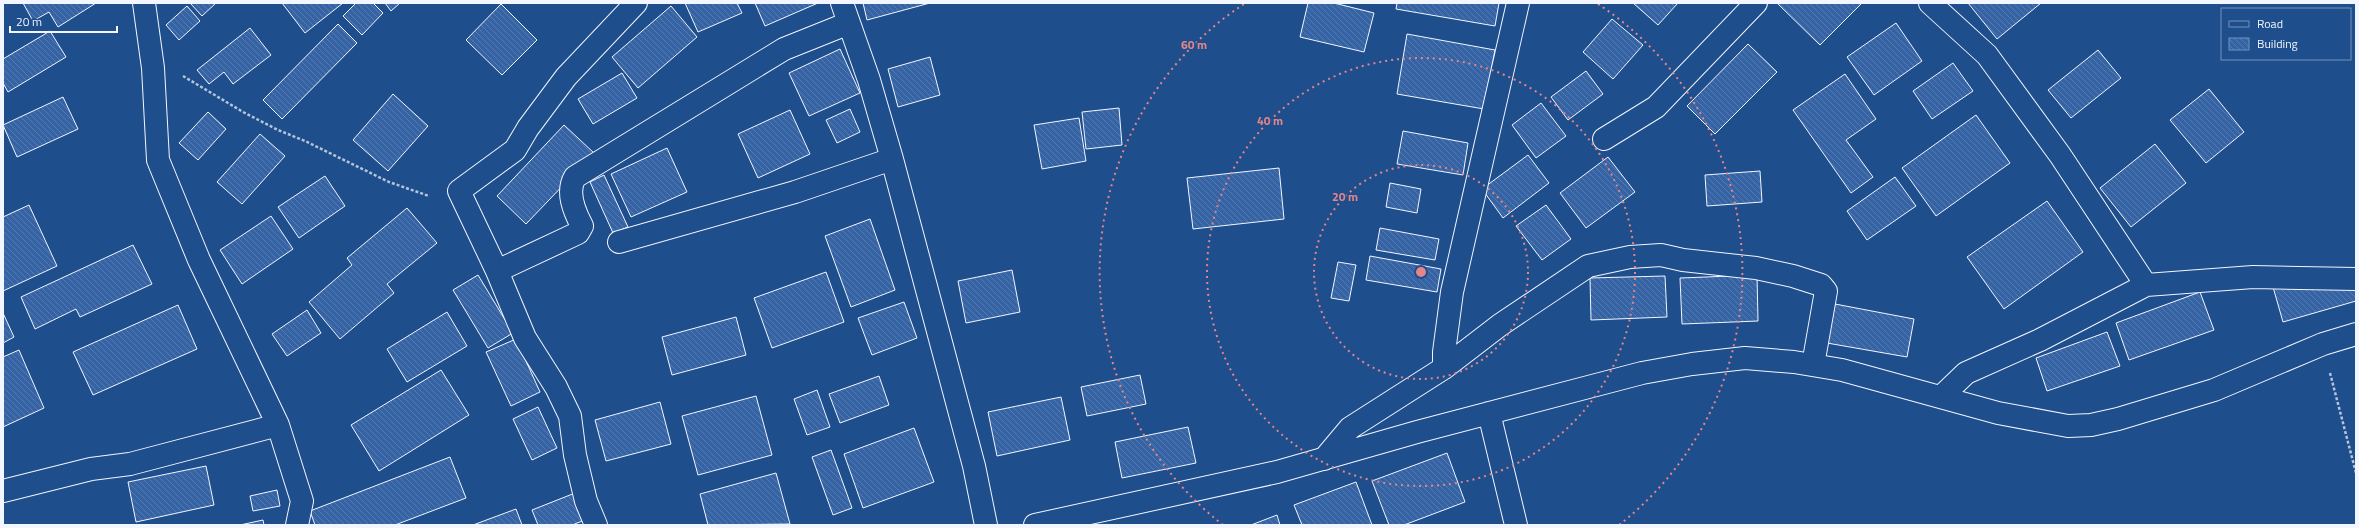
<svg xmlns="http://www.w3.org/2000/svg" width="2359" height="528" viewBox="0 0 2359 528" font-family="'Titillium Web',sans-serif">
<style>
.building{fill:url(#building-back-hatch);stroke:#f2f6ff}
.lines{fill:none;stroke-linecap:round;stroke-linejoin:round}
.minor-casing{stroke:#f2f6ff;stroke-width:24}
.path{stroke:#b3c4dc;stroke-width:2.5;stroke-dasharray:3 2;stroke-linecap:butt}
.minor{stroke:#1f4e8c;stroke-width:22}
.ring{fill:none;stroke:#e38589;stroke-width:2;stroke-dasharray:2 4}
.centre{fill:#e38589;stroke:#1f4e8c;stroke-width:2}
.ring-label{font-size:12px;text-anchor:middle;font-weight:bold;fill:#e38589;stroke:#1f4e8c;stroke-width:3;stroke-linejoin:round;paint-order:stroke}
</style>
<defs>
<pattern id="building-back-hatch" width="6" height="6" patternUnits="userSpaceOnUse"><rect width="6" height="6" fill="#3563a3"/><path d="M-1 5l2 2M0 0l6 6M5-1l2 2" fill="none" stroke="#537ab1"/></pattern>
</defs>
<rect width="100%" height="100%" fill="#1f4e8c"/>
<path class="building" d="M 23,3 L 96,3 L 58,27 L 49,12 L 33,21 Z
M 190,3 L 216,3 L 202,16 Z
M 282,3 L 343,3 L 305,33 Z
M 356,3 L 373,3 L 383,13 L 362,35 L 343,16 Z
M 385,3 L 400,3 L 391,11 Z
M 685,3 L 737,3 L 742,13 L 698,32 Z
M 755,3 L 818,3 L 765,26 Z
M 863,3 L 930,3 L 867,20 Z
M 1308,3 L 1334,3 L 1374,13 L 1364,52 L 1300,37 Z
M 1397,3 L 1499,3 L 1495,26 L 1396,9 Z
M 1633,3 L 1678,3 L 1658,25 Z
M 1777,3 L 1862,3 L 1820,45 Z
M 1968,3 L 2041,3 L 1997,39 Z
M 501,4 L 537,40 L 502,75 L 466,40 Z
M 187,6 L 200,21 L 179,40 L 166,25 Z
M 671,6 L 697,37 L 638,88 L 612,57 Z
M 1612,19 L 1643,45 L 1613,79 L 1583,52 Z
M 1896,23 L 1922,61 L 1874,95 L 1847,57 Z
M 338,24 L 357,43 L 282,119 L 263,100 Z
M 250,28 L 271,55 L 233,84 L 224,72 L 209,84 L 197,70 Z
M 50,31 L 66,57 L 8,92 L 3,83 L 3,59 Z
M 1407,34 L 1495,50 L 1484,109 L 1397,94 Z
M 1748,44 L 1777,72 L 1715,134 L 1687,106 Z
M 840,49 L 860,93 L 809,116 L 789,73 Z
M 2098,50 L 2121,78 L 2071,118 L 2048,90 Z
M 930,57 L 940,95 L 898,107 L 888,69 Z
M 1953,63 L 1973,91 L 1932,119 L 1913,91 Z
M 1586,71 L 1603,94 L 1568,120 L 1551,97 Z
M 622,73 L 637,98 L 593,124 L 578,99 Z
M 1845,74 L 1876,119 L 1846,140 L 1873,177 L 1851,193 L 1793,110 Z
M 2209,89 L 2244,132 L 2206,163 L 2170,120 Z
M 393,94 L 428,126 L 388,171 L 353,140 Z
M 63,97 L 78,129 L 17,157 L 3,125 Z
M 1541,103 L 1566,136 L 1536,158 L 1512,125 Z
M 1119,108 L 1122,145 L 1086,149 L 1082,112 Z
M 850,109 L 860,132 L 837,143 L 826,120 Z
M 790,110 L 810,154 L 758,178 L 738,134 Z
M 208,112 L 226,129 L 198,160 L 179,143 Z
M 1976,115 L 2010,163 L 1936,216 L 1902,168 Z
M 1079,118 L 1086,161 L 1042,169 L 1034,125 Z
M 564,125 L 594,153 L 526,224 L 497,196 Z
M 1403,131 L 1468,143 L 1463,175 L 1397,164 Z
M 260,134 L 285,156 L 242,204 L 217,182 Z
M 2155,144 L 2186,183 L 2131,227 L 2100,188 Z
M 667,148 L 687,192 L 631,217 L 611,174 Z
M 1528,155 L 1549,183 L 1503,218 L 1482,189 Z
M 1608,157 L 1635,192 L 1586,228 L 1560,193 Z
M 1279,168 L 1284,219 L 1193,229 L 1187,178 Z
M 1760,171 L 1762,202 L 1707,206 L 1705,175 Z
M 604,175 L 628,227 L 613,233 L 590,182 Z
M 325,176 L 345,206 L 299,238 L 278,207 Z
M 1895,177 L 1916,206 L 1867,240 L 1847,211 Z
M 1390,183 L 1421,189 L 1417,213 L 1386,207 Z
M 2047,201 L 2083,252 L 2004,309 L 1967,257 Z
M 29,205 L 57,266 L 3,291 L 3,217 Z
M 1546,205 L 1571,239 L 1542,260 L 1516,226 Z
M 407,208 L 437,243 L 387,284 L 394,293 L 340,339 L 309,302 L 352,265 L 347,258 Z
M 271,216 L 293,249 L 242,284 L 220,250 Z
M 870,219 L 895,290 L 851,307 L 825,236 Z
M 1380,228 L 1439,239 L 1435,260 L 1376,250 Z
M 133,245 L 152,284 L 80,317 L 76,309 L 35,329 L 21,297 Z
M 1370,256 L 1441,269 L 1437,292 L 1366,280 Z
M 1338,262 L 1356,265 L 1349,301 L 1331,298 Z
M 1012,270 L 1020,312 L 966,323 L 958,281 Z
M 826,272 L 844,322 L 772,348 L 754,298 Z
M 478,275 L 513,333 L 488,348 L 453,290 Z
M 1757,275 L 1758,321 L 1682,324 L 1680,278 Z
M 1665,276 L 1667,317 L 1591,320 L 1590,278 Z
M 2356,286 L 2356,301 L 2283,322 L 2273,287 Z
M 2200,292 L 2214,330 L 2129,360 L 2116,323 Z
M 904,302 L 917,338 L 872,355 L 858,318 Z
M 1835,304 L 1914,319 L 1907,357 L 1827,343 Z
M 178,305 L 197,349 L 93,395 L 73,352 Z
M 307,310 L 321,333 L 287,356 L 272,334 Z
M 447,312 L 467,346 L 407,382 L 387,349 Z
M 3,313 L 14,337 L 3,343 Z
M 736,317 L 746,355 L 672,375 L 662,337 Z
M 2107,332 L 2120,366 L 2047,391 L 2036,358 Z
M 516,339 L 540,392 L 511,406 L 486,352 Z
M 19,350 L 44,408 L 3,427 L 3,357 Z
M 441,370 L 469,415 L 379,471 L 351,425 Z
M 1140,375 L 1146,404 L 1087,416 L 1081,387 Z
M 879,376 L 889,405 L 840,423 L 829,394 Z
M 817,390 L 830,427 L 807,435 L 794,399 Z
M 756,396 L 772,455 L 698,475 L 682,416 Z
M 1061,397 L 1070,440 L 997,456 L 988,412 Z
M 660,402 L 671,444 L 606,461 L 595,420 Z
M 538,407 L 557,448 L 532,460 L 513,419 Z
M 1188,427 L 1196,463 L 1122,478 L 1115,442 Z
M 914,428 L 934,482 L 863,508 L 844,454 Z
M 831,450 L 852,508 L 833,515 L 812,457 Z
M 1447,453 L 1465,502 L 1404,525 L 1389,525 L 1372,481 Z
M 450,457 L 466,498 L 395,525 L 315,525 L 310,511 Z
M 206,466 L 214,505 L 136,522 L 128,482 Z
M 776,473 L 790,524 L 708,525 L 700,494 Z
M 1356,482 L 1372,525 L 1302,525 L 1294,505 Z
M 277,490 L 280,506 L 253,511 L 250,496 Z
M 575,493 L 585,520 L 572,525 L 538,525 L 532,510 Z
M 516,509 L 522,525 L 473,525 Z
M 1277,515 L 1280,525 L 1251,525 Z
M 263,520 L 264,525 L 240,525 Z"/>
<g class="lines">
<defs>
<path id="minor" d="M 144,3 L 153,68 L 158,160 L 199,260 L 278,425 L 302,501 L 297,525
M 842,3 L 869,80 L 892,159 L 974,466 L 986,525
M 1930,3 L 1987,55 L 2060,155 L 2146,285 L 2253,277 L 2356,279
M 1604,139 L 1656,107 L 1756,3
M 619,242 L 795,192 L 892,159
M 497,271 L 459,191 L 515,150 L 528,128 L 566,77 L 636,3
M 1444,368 L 1444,352 L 1452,292 L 1518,3
M 1941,397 L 1966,373 L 2040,340 L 2146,285
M 1489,413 L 1516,525
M 1324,459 L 1350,428 L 1444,368 L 1500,325 L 1588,266 L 1630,257 L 1661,255 L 1683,260 L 1756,268 L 1793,276 L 1821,285 L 1826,291 L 1813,365
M 3,491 L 91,469 L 130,464 L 278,425
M 596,525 L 586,501 L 575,455 L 570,416 L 556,387 L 525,338 L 497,271 L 578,233 L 582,226 C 574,211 566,192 575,177 L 784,49 L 849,23
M 1035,525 L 1277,472 L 1417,432 L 1642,373 L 1692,364 L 1745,358 L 1794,362 L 1842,370 L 1998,413 L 2068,426 L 2091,425 L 2118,419 L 2214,390 L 2323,344 L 2356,334"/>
</defs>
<use href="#minor" class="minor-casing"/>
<path class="path" d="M 183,76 L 243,112 L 278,130 L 305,141 L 389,182 L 429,196
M 2330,373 L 2356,473"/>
<use href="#minor" class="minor"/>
</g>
<g class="ring">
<circle cx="1421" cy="272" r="107"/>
<circle cx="1421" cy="272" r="214"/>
<path d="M1223 525A321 321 0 0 1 1244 4M1598 4A321 321 0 0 1 1619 525"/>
</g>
<circle cx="1421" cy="272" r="6" class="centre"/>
<g class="ring-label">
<text x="1194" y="49">60 m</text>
<text x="1270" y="125">40 m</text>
<text x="1345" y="201">20 m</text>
</g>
<rect width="2359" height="528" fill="none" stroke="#f2f6ff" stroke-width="8"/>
<rect x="2221" y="8" width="130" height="52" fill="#1f4e8c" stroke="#7391ba"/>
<rect x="2229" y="21" width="20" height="6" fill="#1f4e8c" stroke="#7391ba"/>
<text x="2257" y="28" font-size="12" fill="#f2f6ff">Road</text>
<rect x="2229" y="38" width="20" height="12" fill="url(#building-back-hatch)" stroke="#7391ba"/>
<text x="2257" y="48" font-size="12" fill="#f2f6ff">Building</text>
<path d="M10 26v6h107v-6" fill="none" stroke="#f2f6ff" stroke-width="2"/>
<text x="16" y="26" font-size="12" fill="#f2f6ff" stroke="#1f4e8c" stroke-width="3" paint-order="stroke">20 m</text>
</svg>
